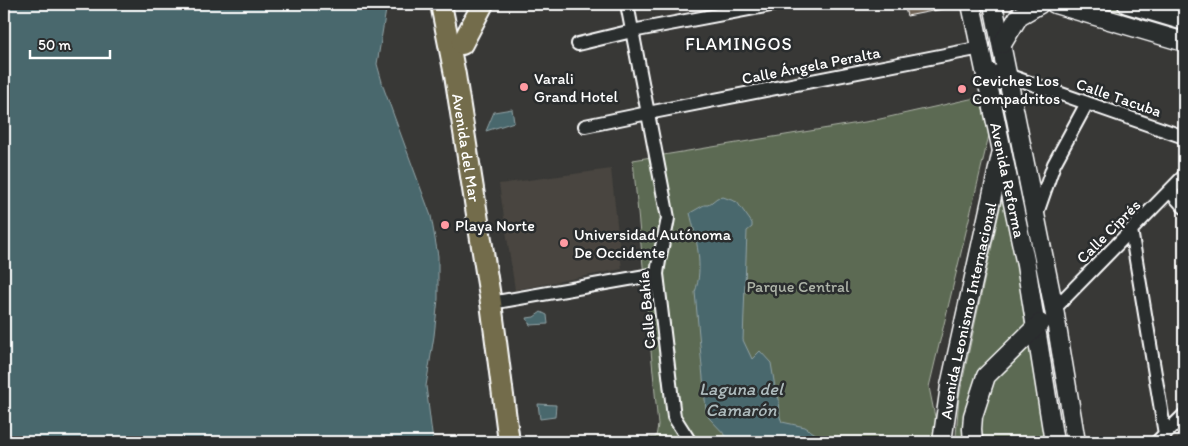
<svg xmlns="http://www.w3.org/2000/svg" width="1188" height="446" viewBox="0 0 1188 446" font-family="Itim,sans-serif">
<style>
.built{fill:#48453f}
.green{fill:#5c6a52;stroke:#aeb4a8}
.water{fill:#4a676d;stroke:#92a4a7}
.building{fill:#6f6355;stroke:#fff}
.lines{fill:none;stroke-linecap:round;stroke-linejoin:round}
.street-casing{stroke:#fff;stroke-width:16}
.secondary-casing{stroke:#fff;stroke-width:21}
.primary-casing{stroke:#fff;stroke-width:24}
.street{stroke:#2a2d2e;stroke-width:12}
.secondary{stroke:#2a2d2e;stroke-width:18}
.primary{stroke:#736c4b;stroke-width:20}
.poi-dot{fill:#ff9aa2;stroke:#2a2d2e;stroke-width:2}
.labels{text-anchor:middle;stroke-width:5;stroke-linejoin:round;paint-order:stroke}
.street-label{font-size:16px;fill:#fff;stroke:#2a2d2e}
.poi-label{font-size:16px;fill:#fff;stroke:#2a2d2e;text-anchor:start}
.park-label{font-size:16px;fill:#aeb4a8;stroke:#2a2d2e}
.neighbourhood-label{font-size:18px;letter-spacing:1px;fill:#fff;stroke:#2a2d2e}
.water-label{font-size:18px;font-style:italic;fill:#aebbbd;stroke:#2a2d2e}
</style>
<rect width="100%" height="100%" fill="#383836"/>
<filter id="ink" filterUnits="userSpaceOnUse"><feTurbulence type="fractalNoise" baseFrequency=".02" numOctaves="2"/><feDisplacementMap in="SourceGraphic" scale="10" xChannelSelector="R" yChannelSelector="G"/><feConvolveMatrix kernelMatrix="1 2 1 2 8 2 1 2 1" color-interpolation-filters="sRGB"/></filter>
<g filter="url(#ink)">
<path class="built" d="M 611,169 L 622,269 L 515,290 L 499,184 Z"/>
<path class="green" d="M 1077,4 L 1116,4 L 1184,24 L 1184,35 Z
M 979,97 L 990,131 L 929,387 L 940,442 L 644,442 L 642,439 L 656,437 L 658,425 L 633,160 L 871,121 Z
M 1004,190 L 1027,328 L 981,375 L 970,442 L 957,442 L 956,436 L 959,397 Z
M 1028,339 L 1046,442 L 984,442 L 980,420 L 989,385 Z"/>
<path class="water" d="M 4,4 L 387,4 L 377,64 L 384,89 L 431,216 L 438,256 L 438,299 L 434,336 L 426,386 L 433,442 L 4,442 Z
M 512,109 L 514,122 L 486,131 L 494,112 Z
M 723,197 L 737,202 L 752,223 L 752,227 L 747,231 L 743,340 L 752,359 L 760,351 L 771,363 L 775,387 L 779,399 L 780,417 L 782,422 L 805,427 L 820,437 L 829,438 L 833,442 L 732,442 L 709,418 L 706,410 L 695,292 C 704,268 696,237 690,213 L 704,205 L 708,205 L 717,198 Z
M 541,312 L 547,315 L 548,324 L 530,325 L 527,318 L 534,317 Z
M 538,404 L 556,405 L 555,417 L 540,419 Z"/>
<path class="building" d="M 904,4 L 947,4 L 948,8 L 907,16 Z"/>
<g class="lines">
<defs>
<path id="street" d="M 627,4 L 668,218 C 665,237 659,255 657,274 L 674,417 L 690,442
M 578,44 L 632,31 L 776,4
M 986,69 L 1007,75 L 1184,137
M 585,126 L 648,113 L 981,48
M 1170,191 L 1184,207
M 1036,216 L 1054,164 L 1087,103
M 1131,230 L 1165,434
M 491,303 L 657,274
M 1054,309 L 1184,176
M 1157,442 L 1184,415"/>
<g id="secondary">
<path id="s1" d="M 971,4 L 1026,265 L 1054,442"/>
<path d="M 993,4 L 1054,309 L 1076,442"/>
<path d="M 1055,4 L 1184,42"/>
<path d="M 1127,4 L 1184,21"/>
<path d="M 1002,44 L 1019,16 L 1040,4"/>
<path id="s2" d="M 942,442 L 950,386 L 1001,155"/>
<path d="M 973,442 L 972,429 L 973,416 L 986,376 L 1040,323"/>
</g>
<g id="primary">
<path id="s3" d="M 441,4 L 455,75 L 491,303 L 509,442"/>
<path d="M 462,44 L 483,4"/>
</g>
</defs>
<use href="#street" class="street-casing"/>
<use href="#secondary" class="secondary-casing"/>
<use href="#primary" class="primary-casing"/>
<use href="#street" class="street"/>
<use href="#secondary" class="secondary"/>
<use href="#primary" class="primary"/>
</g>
</g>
<g class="poi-dot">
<circle cx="524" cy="87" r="5"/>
<circle cx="962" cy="89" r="5"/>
<circle cx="445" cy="225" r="5"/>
<circle cx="564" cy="243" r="5"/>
</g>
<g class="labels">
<g class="street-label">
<text transform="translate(811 65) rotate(-11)" y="6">Calle Ángela Peralta</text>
<text transform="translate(1119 97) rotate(19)" y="6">Calle Tacuba</text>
<text dy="6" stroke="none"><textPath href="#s3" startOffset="146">Avenida del Mar</textPath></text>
<text dy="6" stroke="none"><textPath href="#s1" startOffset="180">Avenida Reforma</textPath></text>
<text transform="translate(1108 231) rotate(-45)" y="6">Calle Ciprés</text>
<text transform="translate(646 310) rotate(-95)" y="6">Calle Bahía</text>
<text dy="6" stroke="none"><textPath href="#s2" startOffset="134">Avenida Leonismo Internacional</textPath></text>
</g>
<g class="poi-label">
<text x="534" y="84">Varali<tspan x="534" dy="18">Grand Hotel</tspan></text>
<text x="972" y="86">Ceviches Los<tspan x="972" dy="18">Compadritos</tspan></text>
<text x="455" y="231">Playa Norte</text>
<text x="574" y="240">Universidad Autónoma<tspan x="574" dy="18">De Occidente</tspan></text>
</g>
<g class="park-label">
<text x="798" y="292">Parque Central</text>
</g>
<g class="neighbourhood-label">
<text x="739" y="50">FLAMINGOS</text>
</g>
<g class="water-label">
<text x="741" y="395">Laguna del<tspan x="741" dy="21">Camarón</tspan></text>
</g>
</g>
<rect width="1188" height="446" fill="none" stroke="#2a2d2e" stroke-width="20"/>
<rect x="10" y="10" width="1168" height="426" fill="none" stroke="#fff" stroke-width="2" filter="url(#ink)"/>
<path d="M30 50v8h80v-8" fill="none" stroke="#ffffff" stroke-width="2.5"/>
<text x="38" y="50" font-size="15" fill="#ffffff" stroke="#2a2d2e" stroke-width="4" paint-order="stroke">50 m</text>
</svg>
